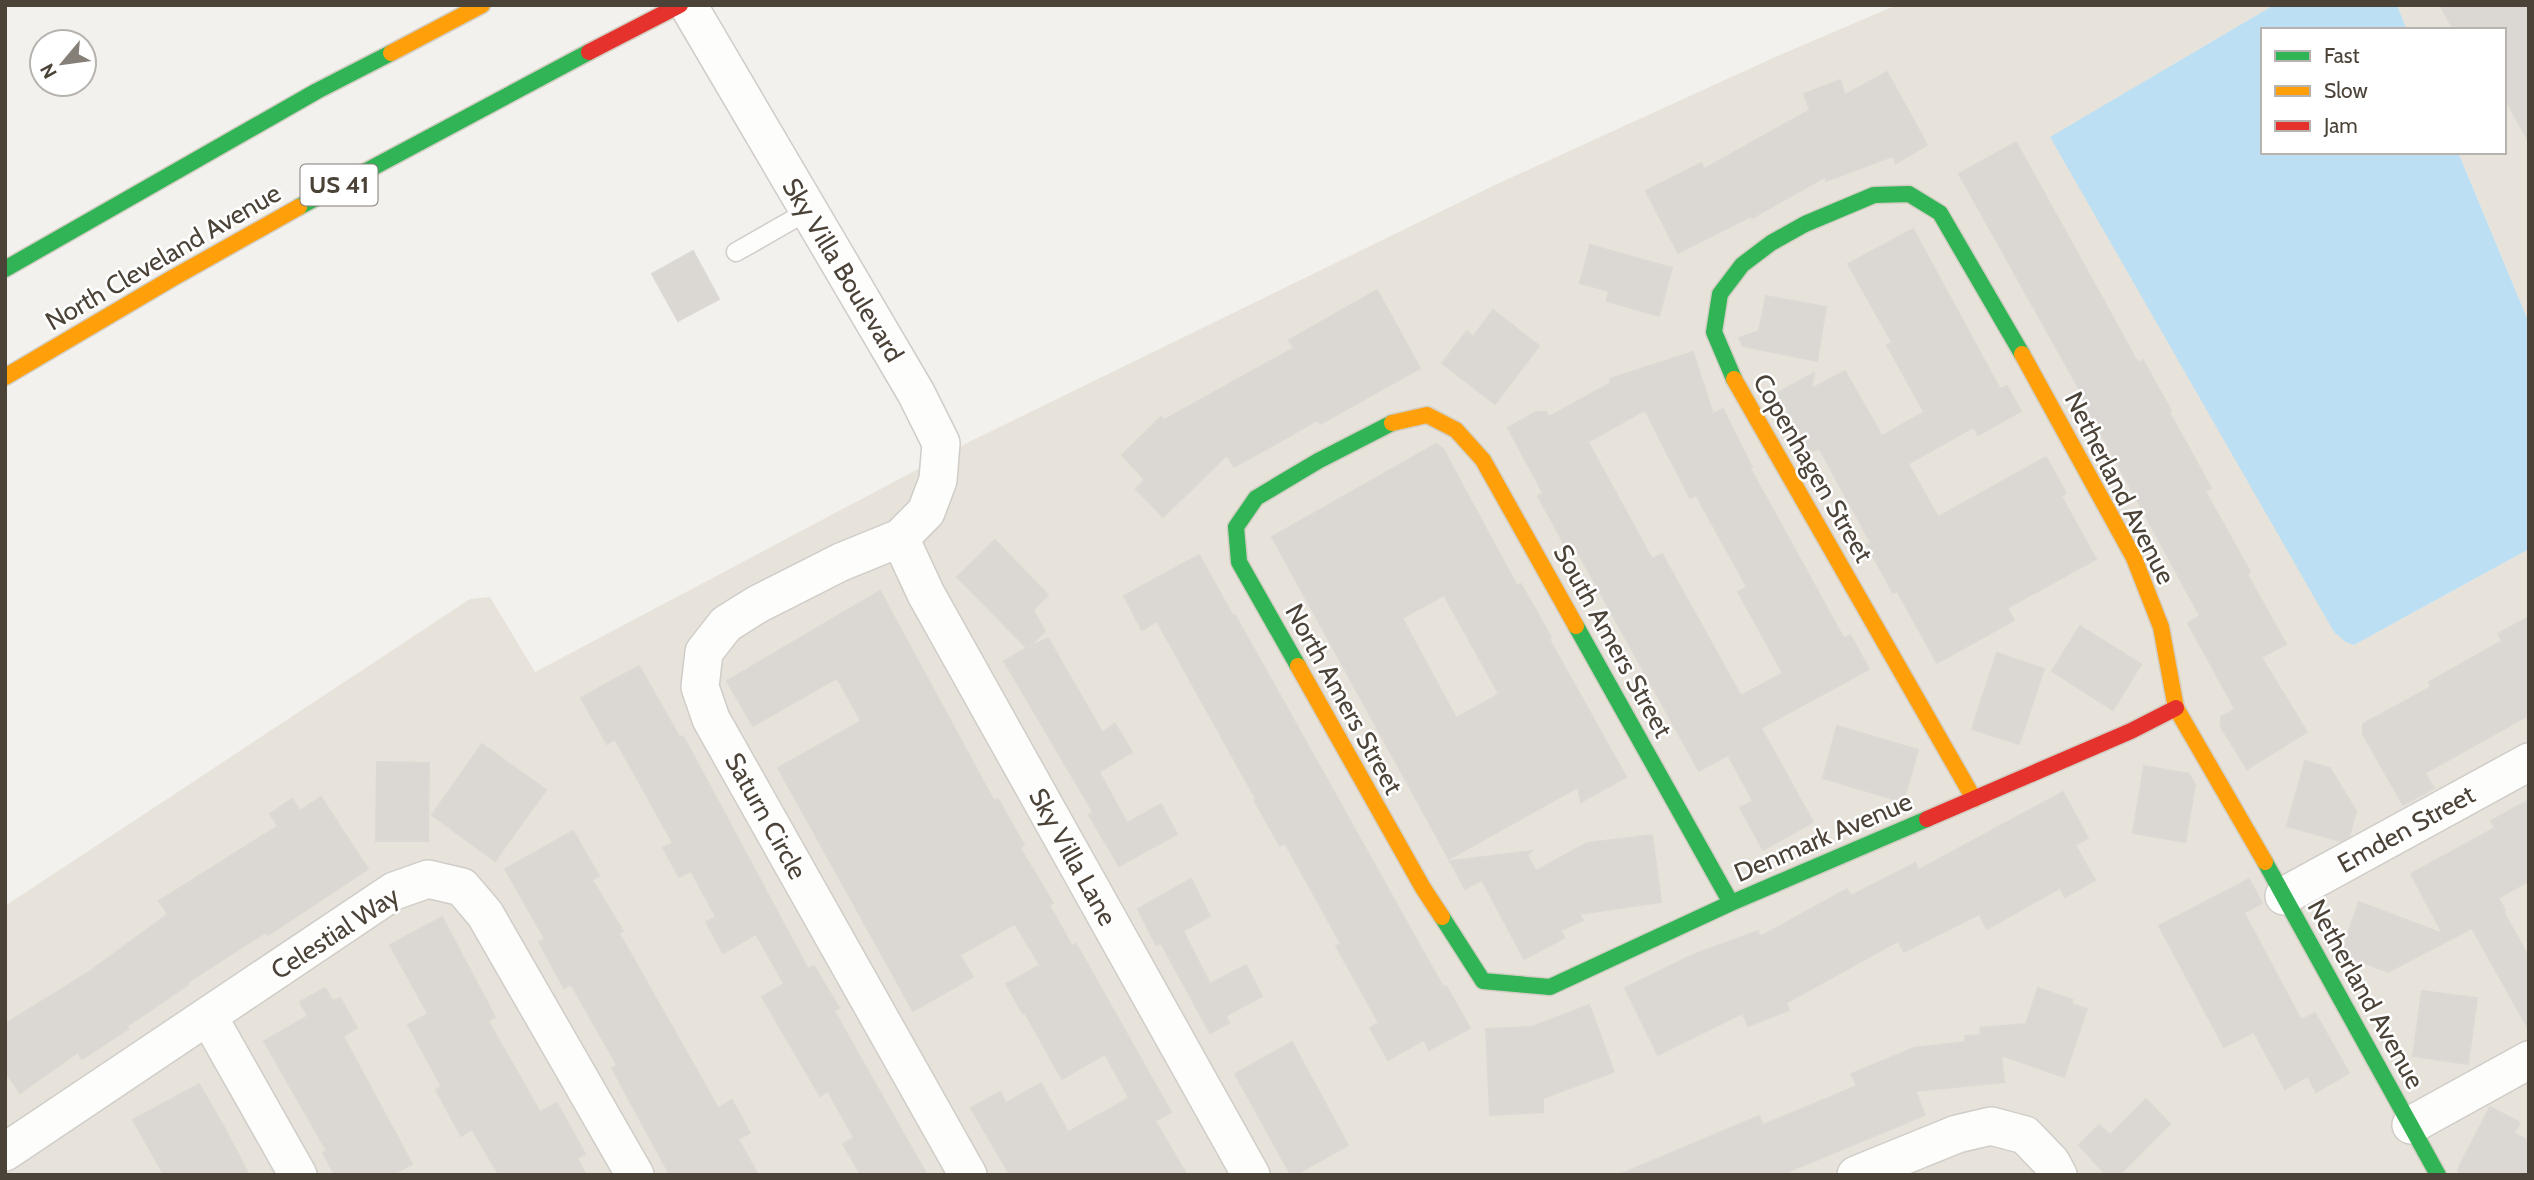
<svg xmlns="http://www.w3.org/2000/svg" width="2534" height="1180" viewBox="0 0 2534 1180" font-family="Cabin,sans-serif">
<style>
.residential{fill:#e7e3da}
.water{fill:#bcdff3}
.building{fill:#dbd8d4;stroke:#dcd8d3;stroke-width:2;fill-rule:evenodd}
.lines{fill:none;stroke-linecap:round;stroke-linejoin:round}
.lane-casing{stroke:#d0cdc9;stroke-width:21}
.street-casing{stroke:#d0cdc9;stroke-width:40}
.fast-casing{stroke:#d3cec4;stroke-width:19}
.slow-casing{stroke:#d3cec4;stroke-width:19}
.jam-casing{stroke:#d3cec4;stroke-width:19}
.lane{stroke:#fdfdfc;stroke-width:18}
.street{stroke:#fdfdfc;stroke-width:37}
.fast{stroke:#30b455;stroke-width:16}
.slow{stroke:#ff9f0a;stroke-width:16}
.jam{stroke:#e5322d;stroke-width:16}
.labels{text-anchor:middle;stroke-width:5;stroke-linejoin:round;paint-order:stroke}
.shield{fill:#fff;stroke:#817b74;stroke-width:2}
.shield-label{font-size:24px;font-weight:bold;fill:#4b4238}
.street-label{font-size:26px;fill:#4b4238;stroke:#fff}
</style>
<rect width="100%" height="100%" fill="#f3f1ed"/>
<path class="residential" d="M 1897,5 L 2274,5 L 2051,137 L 2354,645 L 2529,549 L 2529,1175 L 5,1175 L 5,906 L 470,599 L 490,597 L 535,672 L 971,441 L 1497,184 L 1773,58 Z
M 2397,5 L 2529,5 L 2529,323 L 2458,152 L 2504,152 L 2504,30 L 2407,30 Z"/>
<path class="water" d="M 2274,5 L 2397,5 L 2407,30 L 2263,30 L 2263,152 L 2458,152 L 2529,323 L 2529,549 L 2354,645 L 2346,642 L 2334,632 L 2050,137 Z"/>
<path class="building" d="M 2440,5 L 2529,5 L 2529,142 L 2504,97 L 2504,30 L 2454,30 Z
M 1887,72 L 1927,145 L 1896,163 L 1893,156 L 1826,181 L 1825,177 L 1752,218 L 1751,216 L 1678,253 L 1646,191 L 1701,163 L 1704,169 L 1810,110 L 1804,94 L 1840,80 L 1845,95 Z
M 2016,142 L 2138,363 L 2143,360 L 2171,411 L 2169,412 L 2211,488 L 2205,491 L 2250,572 L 2247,574 L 2286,644 L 2261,657 L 2307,732 L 2247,769 L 2221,727 L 2221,717 L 2235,709 L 2188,623 L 2200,616 L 2080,395 L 2082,394 L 1959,174 Z
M 1913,229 L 2000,389 L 2007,386 L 2021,411 L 1978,435 L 1974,427 L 1908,464 L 1938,517 L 2046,457 L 2066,493 L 2061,496 L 2096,559 L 2007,608 L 2014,620 L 1937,663 L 1897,591 L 1893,593 L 1867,545 L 1871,543 L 1819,448 L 1811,452 L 1778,393 L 1814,373 L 1811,389 L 1845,371 L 1882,436 L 1924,412 L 1887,345 L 1892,342 L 1848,264 Z
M 1590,245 L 1672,268 L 1659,316 L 1607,301 L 1609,291 L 1580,283 Z
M 693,251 L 719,299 L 678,321 L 652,274 Z
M 1377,290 L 1420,368 L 1320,424 L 1318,420 L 1234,467 L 1227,455 L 1163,517 L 1136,489 L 1145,480 L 1122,455 L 1161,417 L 1164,420 L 1294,348 L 1289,340 Z
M 1766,296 L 1826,307 L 1817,361 L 1743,346 L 1739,338 L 1759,331 Z
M 1493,310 L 1539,346 L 1495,404 L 1442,363 L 1467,331 L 1473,337 Z
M 1693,352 L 1713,414 L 1723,409 L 1752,467 L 1750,468 L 1844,639 L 1850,635 L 1869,669 L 1761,728 L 1813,822 L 1763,850 L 1740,808 L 1753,801 L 1728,755 L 1699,771 L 1576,549 L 1569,553 L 1538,496 L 1543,493 L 1508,428 L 1536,412 L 1546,412 L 1549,417 L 1611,383 L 1610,379 ZM 1645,410 L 1690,498 L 1696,495 L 1747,587 L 1738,592 L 1783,673 L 1741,696 L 1662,554 L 1652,559 L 1588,442 Z
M 1436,444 L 1443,449 L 1517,586 L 1521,584 L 1551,637 L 1549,639 L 1626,777 L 1581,802 L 1578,787 L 1449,859 L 1272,537 ZM 1444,595 L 1499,694 L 1456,718 L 1402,618 Z
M 995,540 L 1048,595 L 1033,610 L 1045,631 L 1028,648 L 1048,638 L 1102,732 L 1115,724 L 1132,752 L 1099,772 L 1127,823 L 1161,804 L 1177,834 L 1119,866 L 1089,815 L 1093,812 L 1004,661 L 1027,648 L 957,577 Z
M 1199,555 L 1233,616 L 1235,615 L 1443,987 L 1446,986 L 1470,1028 L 1429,1050 L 1424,1040 L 1388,1060 L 1370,1028 L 1379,1023 L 1336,946 L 1341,944 L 1285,843 L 1280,846 L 1254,800 L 1256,799 L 1157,621 L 1142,630 L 1124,596 Z
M 880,591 L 994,801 L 998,799 L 1024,845 L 1020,848 L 1053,903 L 1049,905 L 1072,946 L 1076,944 L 1171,1112 L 1155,1121 L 1187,1175 L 1010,1175 L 971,1108 L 1000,1092 L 1006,1103 L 1041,1083 L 1068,1132 L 1129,1098 L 1105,1054 L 1062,1079 L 1025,1013 L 1023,1014 L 1006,984 L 1040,965 L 1015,924 L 960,955 L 973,977 L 913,1011 L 778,768 L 861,721 L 837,678 L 753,726 L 727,681 Z
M 2529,617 L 2529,715 L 2425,773 L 2434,788 L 2403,805 L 2363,734 L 2363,724 L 2431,687 L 2429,682 L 2502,641 L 2498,634 Z
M 2080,626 L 2141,664 L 2113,710 L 2052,671 Z
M 1997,653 L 2044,669 L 2019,744 L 1972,729 Z
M 639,666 L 680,738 L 683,736 L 808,969 L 814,966 L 839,1008 L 834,1011 L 927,1175 L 861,1175 L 843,1144 L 854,1138 L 828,1091 L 820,1096 L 762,997 L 784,984 L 756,934 L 723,953 L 706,922 L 716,917 L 691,871 L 679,877 L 663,848 L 673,843 L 615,739 L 607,744 L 581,698 Z
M 1837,726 L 1918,750 L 1903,802 L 1823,778 Z
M 482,744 L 546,790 L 495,861 L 432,815 Z
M 2305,761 L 2330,768 L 2356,811 L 2349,837 L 2340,841 L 2287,826 Z
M 377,762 L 429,763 L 428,841 L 376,841 Z
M 2144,766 L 2189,774 L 2195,785 L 2185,842 L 2133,833 Z
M 2063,792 L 2088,838 L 2075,845 L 2095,880 L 2065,897 L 2060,888 L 1987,929 L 1979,914 L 1904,952 L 1898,941 L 1786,1003 L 1789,1010 L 1748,1026 L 1743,1013 L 1658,1055 L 1625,988 L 1693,955 L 1758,931 L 1760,937 L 1847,889 L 1851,896 L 1915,863 L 1919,870 Z
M 321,797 L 368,869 L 268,935 L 266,932 L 188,982 L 189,984 L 127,1026 L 128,1029 L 82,1059 L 78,1052 L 20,1093 L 5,1071 L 5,1024 L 89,972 L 168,914 L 159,901 L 278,826 L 270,814 L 292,799 L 300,811 Z
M 2529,800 L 2529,881 L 2498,898 L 2505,910 L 2503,911 L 2529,958 L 2529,1030 L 2472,928 L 2388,972 L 2341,954 L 2359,902 L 2443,934 L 2411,874 L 2495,828 L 2491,821 Z
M 573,831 L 599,876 L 592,880 L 623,931 L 619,933 L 718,1108 L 732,1100 L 750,1133 L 738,1139 L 758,1175 L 670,1175 L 612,1068 L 617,1065 L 571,984 L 564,988 L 539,942 L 545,939 L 505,869 Z
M 1652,835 L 1661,902 L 1579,914 L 1583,920 L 1561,930 L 1564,938 L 1524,959 L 1482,880 L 1465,889 L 1450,861 L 1532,851 L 1527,855 L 1536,871 L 1587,843 Z
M 1191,879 L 1210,916 L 1183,931 L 1210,984 L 1246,965 L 1262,996 L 1226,1016 L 1229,1023 L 1210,1033 L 1161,943 L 1156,945 L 1138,909 Z
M 2249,879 L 2262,903 L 2244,913 L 2258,939 L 2301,1020 L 2315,1013 L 2349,1073 L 2316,1092 L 2308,1076 L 2285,1089 L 2254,1032 L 2224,1047 L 2159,926 Z
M 442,917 L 495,1017 L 488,1021 L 540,1112 L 557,1103 L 585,1154 L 577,1158 L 586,1175 L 499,1175 L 472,1129 L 461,1136 L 436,1090 L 442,1087 L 408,1025 L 428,1014 L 390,945 Z
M 325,988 L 333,1001 L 340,998 L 357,1028 L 343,1036 L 412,1164 L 392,1175 L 335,1175 L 323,1153 L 327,1151 L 264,1041 L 308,1016 L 300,1002 Z
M 2038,988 L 2073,1000 L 2071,1004 L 2087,1009 L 2064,1077 L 2001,1055 L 2004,1082 L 1915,1091 L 1925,1115 L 1780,1175 L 1619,1175 L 1759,1116 L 1763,1125 L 1857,1086 L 1851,1074 L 1914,1048 L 1966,1042 L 1965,1036 L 1981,1035 L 1980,1028 L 2026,1024 Z
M 2422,991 L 2477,998 L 2468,1064 L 2413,1056 Z
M 1589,1005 L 1614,1072 L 1543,1098 L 1543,1112 L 1490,1115 L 1486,1029 L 1532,1027 Z
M 1292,1042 L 1348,1145 L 1295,1175 L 1291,1175 L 1235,1074 Z
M 199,1084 L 225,1129 L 249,1175 L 164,1175 L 133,1120 Z
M 2146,1099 L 2170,1124 L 2119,1175 L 2106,1175 L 2079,1145 L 2099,1125 L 2110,1135 Z
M 2490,1107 L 2520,1123 L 2514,1133 L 2529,1141 L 2529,1175 L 2460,1175 L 2458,1169 Z"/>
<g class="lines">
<defs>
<path id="lane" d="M 736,252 L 808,211"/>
<path id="street" d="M 688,5 L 916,393 L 941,443 L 938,480 L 926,512 L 900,538 L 841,562 L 758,604 L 726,624 L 704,652 L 700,687 L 711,719 L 968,1175
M 900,538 L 926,594 L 1251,1175
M 2284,896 L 2529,762
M 208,1016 L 298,1175
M 2411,1125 L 2529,1060
M 5,1152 L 394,891 L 428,879 L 462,887 L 485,914 L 635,1175
M 1856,1175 L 1957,1134 L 1991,1126 L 2025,1135 L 2051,1162 L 2058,1175"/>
<path id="fast" d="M 299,207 L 589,52
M 5,269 L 317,91 L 391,53
M 1734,379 L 1714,332 L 1720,294 L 1742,265 L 1771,243 L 1805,224 L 1874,195 L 1909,194 L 1940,213 L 2022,354
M 1576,626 L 1731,903
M 1298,666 L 1239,562 L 1236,527 L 1256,498 L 1318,461 L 1392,423
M 2265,862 L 2438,1175
M 1442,917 L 1483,981 L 1550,987 L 1731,903 L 1927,819"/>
<path id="slow" d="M 391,53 L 482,5
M 2022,354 L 2134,558 L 2161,627 L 2176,708 L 2265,862
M 5,377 L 171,279 L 299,207
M 1734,379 L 1974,799
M 1392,423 L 1427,415 L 1456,430 L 1483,460 L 1576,626
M 1298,666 L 1423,888 L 1442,917"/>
<path id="jam" d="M 589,52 L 680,5
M 1927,819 L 2131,731 L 2176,708"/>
</defs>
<use href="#lane" class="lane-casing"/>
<use href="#street" class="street-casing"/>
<use href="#fast" class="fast-casing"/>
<use href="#slow" class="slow-casing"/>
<use href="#jam" class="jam-casing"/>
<use href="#lane" class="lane"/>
<use href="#street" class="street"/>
<use href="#fast" class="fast"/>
<use href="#slow" class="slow"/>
<use href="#jam" class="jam"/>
</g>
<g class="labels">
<rect class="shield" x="300.5" y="164.5" width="77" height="41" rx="5"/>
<g class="shield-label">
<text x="339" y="193">US 41</text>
</g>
<g class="street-label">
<text transform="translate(163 257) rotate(-30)" y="9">North Cleveland Avenue</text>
<text transform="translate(843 270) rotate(59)" y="9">Sky Villa Boulevard</text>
<text transform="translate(1813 468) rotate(60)" y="9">Copenhagen Street</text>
<text transform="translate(2120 488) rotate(63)" y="9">Netherland Avenue</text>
<text transform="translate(1613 641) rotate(61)" y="9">South Amers Street</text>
<text transform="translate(1344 699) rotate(61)" y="9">North Amers Street</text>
<text transform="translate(766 816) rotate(61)" y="9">Saturn Circle</text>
<text transform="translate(2406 829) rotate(-29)" y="9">Emden Street</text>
<text transform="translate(1823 837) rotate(-23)" y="9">Denmark Avenue</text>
<text transform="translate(1073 857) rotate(61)" y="9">Sky Villa Lane</text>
<text transform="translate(335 933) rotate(-33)" y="9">Celestial Way</text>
<text transform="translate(2366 994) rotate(61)" y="9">Netherland Avenue</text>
</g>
</g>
<rect width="2534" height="1180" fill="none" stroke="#4b4238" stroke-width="14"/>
<rect x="2261" y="28" width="245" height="126" fill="#ffffff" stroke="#b7b3af" stroke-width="2"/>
<rect x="2275" y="51" width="35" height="10" fill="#30b455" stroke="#b7b3af" stroke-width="2"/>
<text x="2324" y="63" font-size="21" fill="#4b4238">Fast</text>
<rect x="2275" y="86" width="35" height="10" fill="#ff9f0a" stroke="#b7b3af" stroke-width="2"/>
<text x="2324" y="98" font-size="21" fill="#4b4238">Slow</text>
<rect x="2275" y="121" width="35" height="10" fill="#e5322d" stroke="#b7b3af" stroke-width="2"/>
<text x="2324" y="133" font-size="21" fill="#4b4238">Jam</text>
<g transform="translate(63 63) rotate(241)"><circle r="33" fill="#ffffff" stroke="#b7b3af" stroke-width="2"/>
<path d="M0-5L12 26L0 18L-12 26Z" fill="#867f77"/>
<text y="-10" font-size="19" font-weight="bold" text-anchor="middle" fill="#4b4238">N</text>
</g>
</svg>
